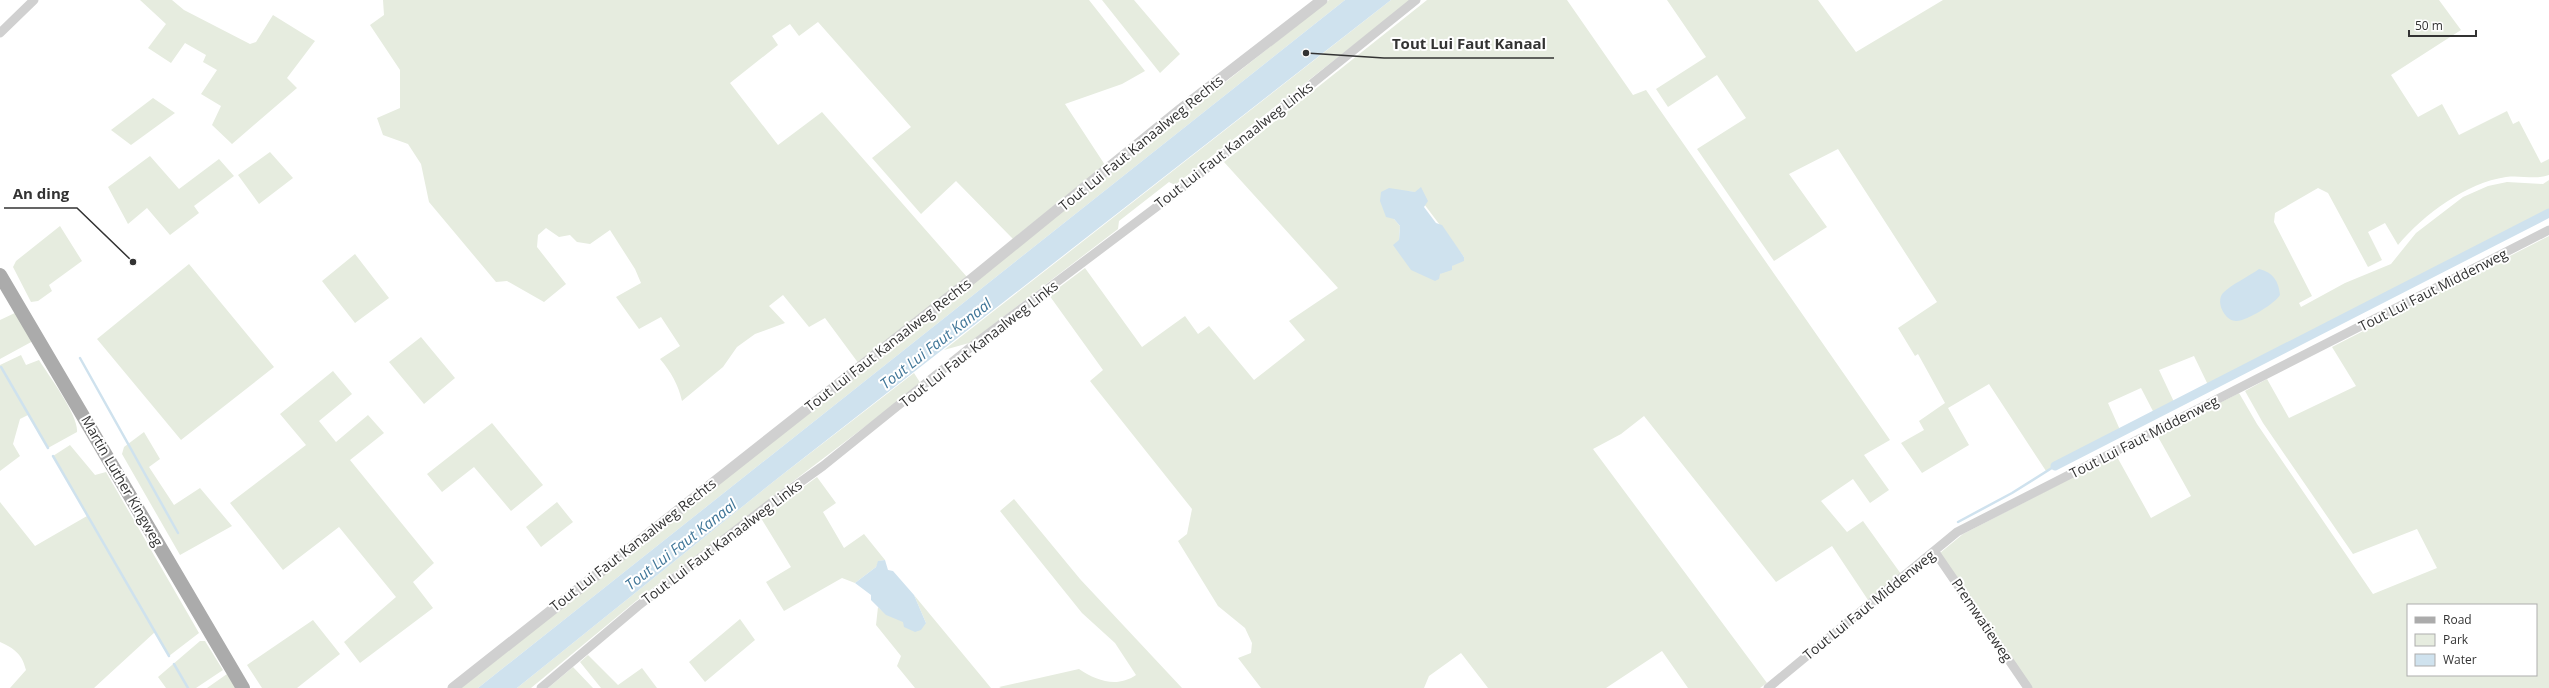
<svg xmlns="http://www.w3.org/2000/svg" width="2549" height="688" viewBox="0 0 2549 688" font-family="'Open Sans',sans-serif">
<style>
.green{fill:#e6ecdf;fill-rule:evenodd}
.water{fill:#cfe2ee}
.lines{fill:none;stroke-linecap:round;stroke-linejoin:round}
.stream{stroke:#cfe2ee;stroke-width:2.5}
.canal{stroke:#cfe2ee;stroke-width:9}
.minor{stroke:#d0d0d0;stroke-width:9}
.tertiary{stroke:#d0d0d0;stroke-width:11}
.primary{stroke:#ababab;stroke-width:14}
.labels{text-anchor:middle;stroke-width:4;stroke-linejoin:round;paint-order:stroke}
.street-label{font-size:14px;fill:#333;stroke:#fff}
.water-label{font-size:15px;font-style:italic;fill:#3f7597;stroke:#fff}
.leader{fill:none;stroke:#333;stroke-width:1.5}
.callout-dot{fill:#333;stroke:#fff;stroke-width:1.5}
.callout-label{font-size:15px;text-anchor:middle;font-weight:bold;fill:#333;stroke:#fff;stroke-width:4;stroke-linejoin:round;paint-order:stroke}
</style>
<rect width="100%" height="100%" fill="#fff"/>
<path class="green" d="M 140,0 L 172,0 L 184,10 L 250,44 L 256,42 L 273,15 L 315,41 L 287,78 L 297,88 L 232,144 L 212,125 L 221,106 L 201,94 L 217,70 L 203,62 L 206,55 L 185,43 L 171,63 L 148,48 L 166,24 Z
M 383,0 L 1089,0 L 1145,71 L 1122,84 L 1065,104 L 1105,165 L 1013,239 L 956,181 L 921,214 L 872,158 L 911,127 L 818,22 L 799,36 L 790,24 L 772,36 L 778,45 L 730,83 L 778,145 L 822,112 L 967,277 L 859,364 L 825,318 L 809,327 L 783,295 L 769,306 L 785,323 L 755,334 L 737,347 L 723,367 L 682,401 C 678,384 671,372 660,359 L 680,346 L 661,317 L 639,329 L 616,297 L 641,283 L 635,269 L 610,230 L 590,244 L 577,242 L 570,235 L 559,237 L 546,228 L 538,235 L 537,247 L 566,284 L 544,302 L 507,281 L 496,282 L 429,202 L 421,164 L 408,144 L 383,135 L 377,118 L 400,108 L 400,70 L 370,25 L 384,15 Z
M 1102,0 L 1134,0 L 1180,54 L 1160,73 Z
M 1329,0 L 1345,0 L 478,688 L 461,688 Z
M 1391,0 L 1411,0 L 1175,185 L 1169,182 L 1119,221 L 1118,229 L 969,343 L 944,350 Z
M 1427,0 L 1567,0 L 1633,95 L 1646,90 L 1890,440 L 1864,455 L 1889,490 L 1870,503 L 1853,479 L 1821,501 L 1847,532 L 1863,521 L 1901,574 L 1868,600 L 1832,546 L 1776,582 L 1644,416 L 1621,434 L 1593,449 L 1767,683 L 1760,688 L 1688,688 L 1662,651 L 1606,688 L 1488,688 L 1461,653 L 1429,676 L 1424,688 L 1261,688 L 1238,658 L 1251,653 L 1252,643 L 1245,628 L 1218,606 L 1178,541 L 1187,534 L 1192,509 L 1090,381 L 1103,370 L 1049,295 L 1085,268 L 1142,347 L 1185,316 L 1198,334 L 1209,326 L 1254,380 L 1305,340 L 1289,321 L 1338,288 L 1224,162 ZM 1402,191 L 1415,192 L 1464,257 L 1440,274 L 1399,240 L 1400,226 L 1394,219 Z
M 1667,0 L 1818,0 L 1856,52 L 1943,0 L 2439,0 L 2461,30 L 2391,75 L 2418,117 L 2442,104 L 2459,135 L 2507,111 L 2513,124 L 2519,121 L 2541,163 L 2549,159 L 2549,175 C 2535,180 2521,175 2506,177 C 2466,183 2424,214 2398,245 L 2385,223 L 2368,232 L 2382,260 L 2368,267 L 2328,193 L 2318,188 L 2275,213 L 2274,222 L 2312,296 L 2299,303 L 2301,307 L 2345,283 L 2391,264 L 2416,233 L 2463,197 L 2488,186 L 2507,182 L 2543,184 L 2549,180 L 2549,213 L 2209,387 L 2194,356 L 2159,370 L 2175,404 L 2155,415 L 2141,388 L 2108,403 L 2121,432 L 2046,471 L 1989,384 L 1948,408 L 1969,445 L 1922,473 L 1901,443 L 1924,430 L 1919,421 L 1945,403 L 1918,354 L 1915,356 L 1898,328 L 1937,302 L 1838,149 L 1789,174 L 1827,227 L 1774,261 L 1697,149 L 1746,118 L 1717,75 L 1668,107 L 1656,89 L 1706,57 Z
M 153,98 L 175,113 L 131,145 L 111,130 Z
M 270,152 L 293,178 L 259,204 L 238,175 Z
M 150,156 L 179,189 L 219,159 L 234,176 L 194,206 L 199,213 L 170,235 L 147,208 L 128,224 L 108,187 Z
M 60,226 L 82,261 L 49,285 L 52,291 L 38,301 L 31,302 L 13,267 L 16,261 Z
M 2549,236 L 2549,688 L 2031,688 L 1940,553 L 1963,534 L 2116,455 L 2151,518 L 2191,496 L 2157,435 L 2239,393 L 2257,424 L 2373,594 L 2437,568 L 2417,529 L 2353,554 L 2263,423 L 2245,391 L 2267,379 L 2289,418 L 2356,386 L 2332,347 ZM 2408,605 L 2536,605 L 2536,675 L 2408,675 Z
M 355,254 L 389,298 L 355,323 L 322,281 Z
M 189,264 L 274,367 L 181,440 L 97,339 Z
M 17,312 L 33,341 L 0,359 L 0,320 Z
M 421,337 L 455,378 L 424,404 L 389,362 Z
M 21,355 L 26,365 L 39,360 C 49,376 79,416 77,432 L 48,448 L 28,415 L 20,419 L 13,444 L 20,456 L 0,471 L 0,365 Z
M 333,371 L 352,394 L 319,421 L 336,442 L 368,415 L 384,433 L 350,460 L 434,563 L 413,582 L 433,608 L 360,663 L 344,642 L 396,597 L 339,527 L 283,570 L 230,503 L 306,445 L 280,414 Z
M 914,373 L 921,384 L 636,601 L 531,688 L 517,688 L 778,478 Z
M 492,423 L 543,485 L 511,511 L 474,467 L 442,492 L 427,474 Z
M 144,432 L 160,459 L 149,467 L 174,505 L 200,488 L 232,526 L 180,555 L 122,454 L 124,447 Z
M 70,445 L 95,475 L 106,472 L 199,633 L 169,656 L 155,632 L 94,688 L 10,688 L 26,670 C 22,654 15,649 0,642 L 0,502 L 35,546 L 87,516 L 53,456 Z
M 817,477 L 836,503 L 823,512 L 844,548 L 864,534 L 885,560 L 879,561 L 876,567 L 855,583 L 842,578 L 784,611 L 766,582 L 791,567 L 761,518 Z
M 1014,499 L 1080,579 L 1182,688 L 1001,688 L 999,687 L 1079,669 C 1097,681 1117,688 1136,675 L 1115,643 L 1082,613 L 1000,511 Z
M 557,502 L 573,522 L 541,547 L 526,527 Z
M 914,595 L 991,688 L 915,688 L 897,666 L 901,656 L 876,625 L 878,607 C 893,621 907,622 926,623 Z
M 740,619 L 755,640 L 705,682 L 689,662 Z
M 313,620 L 340,654 L 297,688 L 262,688 L 247,665 Z
M 200,641 L 205,641 L 223,670 L 196,688 L 166,688 L 158,677 Z
M 588,655 L 618,685 L 642,668 L 657,688 L 601,688 L 580,662 Z
M 573,667 L 593,688 L 548,688 Z
M 227,674 L 236,688 L 207,688 Z"/>
<path class="water" d="M 1345,0 L 1391,0 L 778,478 L 517,688 L 478,688 Z
M 1421,187 L 1428,201 L 1424,207 L 1436,223 L 1442,225 L 1464,257 L 1464,261 L 1452,266 L 1452,270 L 1440,274 L 1439,279 L 1435,281 L 1411,270 L 1393,245 L 1399,240 L 1400,226 L 1394,219 L 1386,217 L 1380,201 L 1381,192 L 1389,188 L 1415,192 Z
M 2259,269 C 2273,272 2279,282 2280,295 C 2276,303 2245,322 2236,321 C 2225,321 2215,302 2223,293 C 2232,284 2248,277 2259,269 Z
M 885,560 L 888,570 L 893,571 L 914,595 L 926,623 L 921,630 L 915,632 L 904,627 L 903,622 L 886,615 L 871,600 L 871,595 L 855,583 L 876,567 L 878,561 Z"/>
<g class="lines">
<path class="stream" d="M 80,358 L 178,533
M 1,367 L 48,448
M 53,456 L 169,656
M 1958,522 L 2012,493 L 2055,466
M 174,664 L 188,688"/>
<path class="canal" d="M 2055,466 L 2549,213"/>
<path class="minor" d="M 0,33 L 34,0
M 1935,552 L 2028,688
M 541,688 L 638,606 L 767,506 L 823,466 L 977,342 L 1191,181 L 1416,0
M 1768,688 L 1957,532 L 2549,230"/>
<path class="tertiary" d="M 453,688 L 973,278 L 1181,109 L 1322,0"/>
<path class="primary" d="M 0,275 L 243,688"/>
</g>
<g class="labels">
<g class="street-label">
<text transform="translate(1141 143) rotate(-39)" y="5">Tout Lui Faut Kanaalweg Rechts</text>
<text transform="translate(1234 145) rotate(-38)" y="5">Tout Lui Faut Kanaalweg Links</text>
<text transform="translate(2433 290) rotate(-27)" y="5">Tout Lui Faut Middenweg</text>
<text transform="translate(979 344) rotate(-38)" y="5">Tout Lui Faut Kanaalweg Links</text>
<text transform="translate(888 345) rotate(-38)" y="5">Tout Lui Faut Kanaalweg Rechts</text>
<text transform="translate(2144 437) rotate(-27)" y="5">Tout Lui Faut Middenweg</text>
<text transform="translate(122 481) rotate(60)" y="5">Martin Luther Kingweg</text>
<text transform="translate(722 542) rotate(-37)" y="5">Tout Lui Faut Kanaalweg Links</text>
<text transform="translate(633 545) rotate(-38)" y="5">Tout Lui Faut Kanaalweg Rechts</text>
<text transform="translate(1869 605) rotate(-39)" y="5">Tout Lui Faut Middenweg</text>
<text transform="translate(1982 620) rotate(56)" y="5">Premwatieweg</text>
</g>
<g class="water-label">
<text transform="translate(936 344) rotate(-38)" y="5">Tout Lui Faut Kanaal</text>
<text transform="translate(681 545) rotate(-38)" y="5">Tout Lui Faut Kanaal</text>
</g>
</g>
<path class="leader" d="M1306 53L1384 58H1554M133 262L77 208H4"/>
<g class="callout-dot">
<circle cx="1306" cy="53" r="4"/>
<circle cx="133" cy="262" r="4"/>
</g>
<g class="callout-label">
<text x="1469" y="49">Tout Lui Faut Kanaal</text>
<text x="41" y="199">An ding</text>
</g>
<rect x="2407" y="604" width="130" height="72" fill="#ffffff" stroke="#adadad"/>
<rect x="2415" y="617" width="20" height="6" fill="#ababab" stroke="#adadad"/>
<text x="2443" y="624" font-size="12" fill="#333333">Road</text>
<rect x="2415" y="634" width="20" height="12" fill="#e6ecdf" stroke="#adadad"/>
<text x="2443" y="644" font-size="12" fill="#333333">Park</text>
<rect x="2415" y="654" width="20" height="12" fill="#cfe2ee" stroke="#adadad"/>
<text x="2443" y="664" font-size="12" fill="#333333">Water</text>
<path d="M2409 30v6h67v-6" fill="none" stroke="#333333" stroke-width="2"/>
<text x="2415" y="30" font-size="12" fill="#333333" stroke="#ffffff" stroke-width="3" paint-order="stroke">50 m</text>
</svg>
